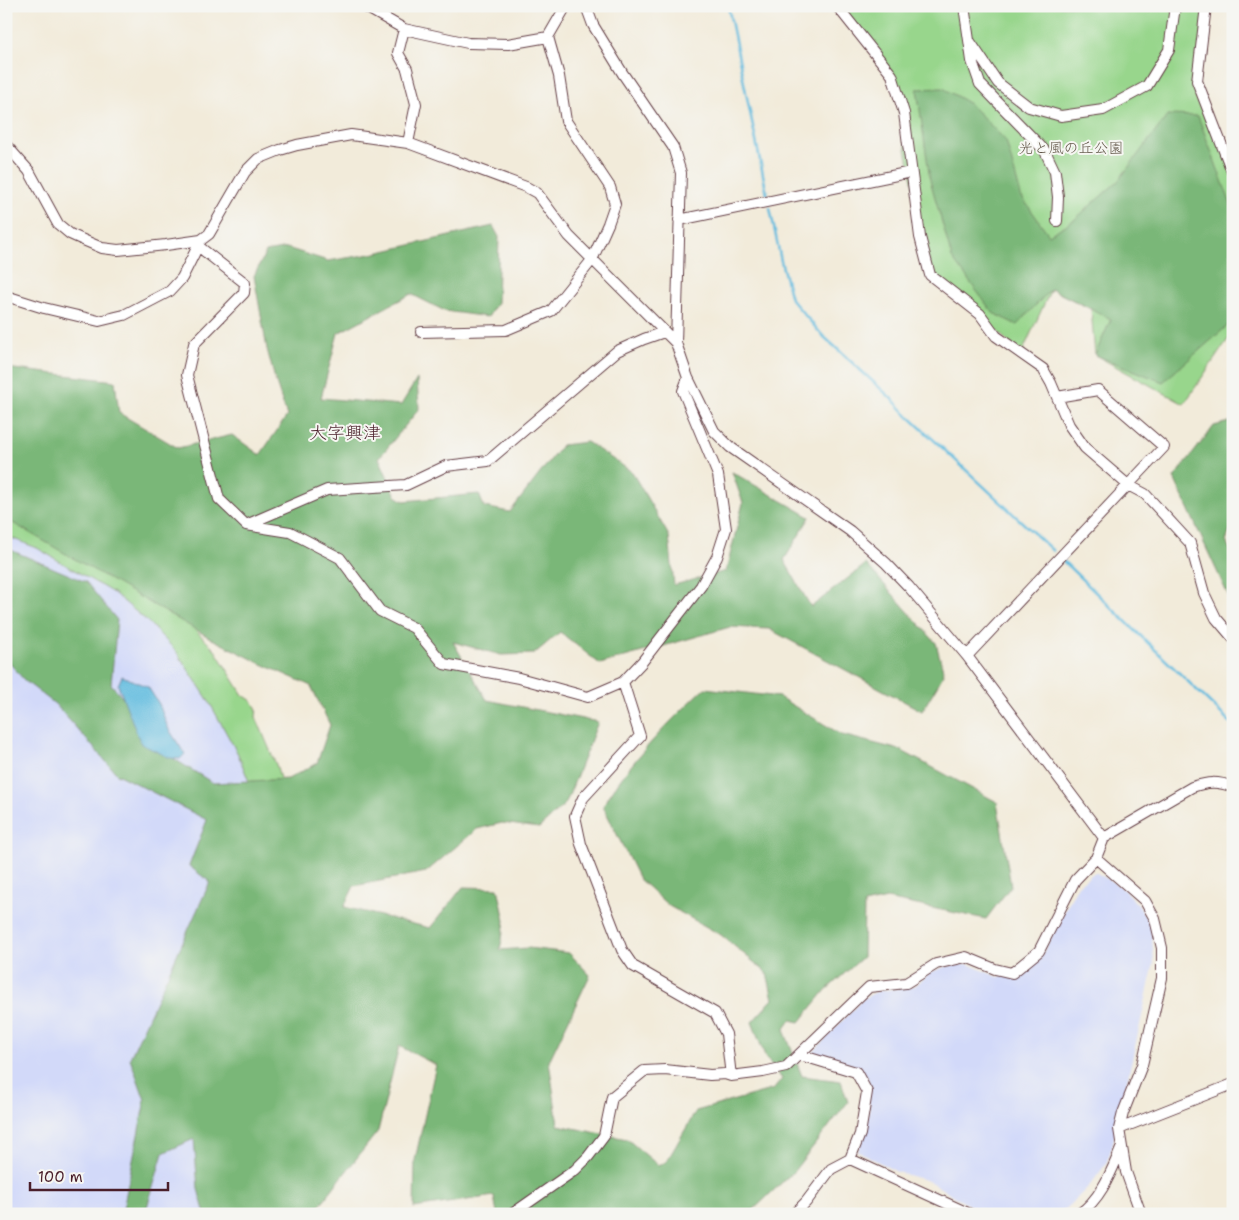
<svg xmlns="http://www.w3.org/2000/svg" width="1239" height="1220" viewBox="0 0 1239 1220" font-family="'Shantell Sans','Klee One',sans-serif">
<style>
.built{fill:#d2d9f9}
.green{fill:#98d68c;stroke:#717a5c}
.forest{fill:#7ab778;stroke:#626b52}
.water{fill:#62bcdf;stroke:#566e85}
.lines{fill:none;stroke-linecap:round;stroke-linejoin:round}
.stream{stroke:#62bcdf;stroke-width:2.5}
.minor-casing{stroke:#633e45;stroke-width:12}
.minor{stroke:#fff;stroke-width:10}
.labels{text-anchor:middle;stroke-width:4;stroke-linejoin:round;paint-order:stroke}
.park-label{font-size:15px;fill:#615648;stroke:#f6f6f2}
.quarter-label{font-size:18px;fill:#4a1f2b;stroke:#f6f6f2}
</style>
<rect width="100%" height="100%" fill="#f6f6f2"/>
<filter id="ink" filterUnits="userSpaceOnUse"><feTurbulence type="fractalNoise" baseFrequency=".02" numOctaves="2"/><feDisplacementMap in="SourceGraphic" scale="10" xChannelSelector="R" yChannelSelector="G"/><feConvolveMatrix kernelMatrix="1 2 1 2 8 2 1 2 1" color-interpolation-filters="sRGB"/></filter>
<filter id="wash" filterUnits="userSpaceOnUse"><feTurbulence type="fractalNoise" baseFrequency=".0096" numOctaves="4" result="noise"/><feDisplacementMap in="SourceGraphic" scale="20" xChannelSelector="R" yChannelSelector="G"/><feGaussianBlur stdDeviation="1.12" result="paint"/><feColorMatrix in="noise" values="0 0 0 0 0 0 0 0 0 0 0 0 0 0 0 0 0 1.4 0 .05"/><feComposite in="paint" operator="in"/></filter>
<g filter="url(#wash)">
<rect width="100%" height="100%" fill="#f2ebda"/>
<path class="built" d="M 6,519 L 142,598 L 265,775 L 234,1214 L 6,1214 Z
M 1095,872 L 1121,887 L 1138,905 L 1151,924 L 1154,963 L 1112,1147 L 1106,1164 L 1091,1184 L 1067,1208 L 1056,1214 L 983,1214 L 929,1181 L 897,1172 L 858,1151 L 869,1114 L 868,1078 L 859,1069 L 812,1053 L 863,999 L 878,991 L 915,986 L 931,972 L 948,966 L 968,964 L 998,977 L 1025,973 L 1042,955 L 1078,885 Z"/>
<path class="green" d="M 837,6 L 1206,6 L 1197,81 L 1233,174 L 1233,332 L 1184,404 L 1095,355 L 1091,309 L 1051,289 L 1021,355 L 980,314 L 930,275 L 892,75 Z
M 6,516 L 161,595 L 215,650 L 243,695 L 252,701 L 257,709 L 256,717 L 277,767 L 298,848 L 258,804 L 238,754 L 207,698 L 176,651 L 147,621 L 115,594 L 37,548 L 6,536 Z"/>
<path class="forest" d="M 943,88 L 970,104 L 1006,141 L 1021,196 L 1049,235 L 1074,220 L 1118,181 L 1168,115 L 1198,116 L 1233,210 L 1233,321 L 1163,382 L 1095,355 L 1111,319 L 1051,289 L 1017,325 L 993,313 L 952,258 L 930,180 L 917,89 Z
M 493,226 L 499,237 L 497,303 L 488,317 L 445,311 L 411,294 L 338,333 L 321,398 L 401,405 L 417,379 L 419,409 L 379,458 L 396,496 L 404,501 L 479,494 L 484,507 L 510,512 L 562,445 L 587,442 L 632,472 L 669,536 L 674,585 L 726,571 L 743,503 L 732,472 L 810,517 L 784,560 L 811,607 L 866,564 L 936,643 L 944,674 L 922,711 L 769,629 L 730,627 L 600,664 L 560,632 L 534,654 L 501,655 L 453,642 L 487,700 L 598,722 L 566,803 L 539,828 L 502,823 L 477,829 L 426,872 L 354,886 L 344,907 L 430,928 L 463,887 L 498,888 L 505,921 L 500,950 L 528,948 L 569,953 L 590,975 L 549,1061 L 558,1125 L 627,1139 L 659,1166 L 667,1161 L 696,1111 L 774,1089 L 782,1079 L 765,1056 L 752,1022 L 773,999 L 767,973 L 721,935 L 669,906 L 639,879 L 603,806 C 629,762 668,723 705,688 L 779,697 L 842,735 L 900,750 L 997,802 L 1011,886 L 986,919 L 887,899 L 864,904 L 863,957 L 826,990 L 800,1022 L 791,1020 L 784,1030 L 802,1076 L 841,1081 L 848,1102 L 794,1171 L 749,1214 L 497,1214 L 494,1196 L 414,1208 L 415,1160 L 436,1065 L 399,1046 L 378,1131 L 316,1210 L 318,1214 L 205,1214 L 198,1189 L 194,1139 L 163,1153 L 145,1214 L 122,1214 L 145,1100 L 130,1058 L 210,882 L 189,866 L 207,820 L 117,774 L 55,704 L 25,681 L 6,659 L 6,548 L 86,582 L 117,620 L 111,684 L 174,759 L 213,783 L 288,779 L 317,763 L 330,725 L 311,686 L 262,664 L 212,639 L 6,519 L 6,368 L 115,381 L 119,413 L 178,448 L 232,435 L 260,455 L 287,416 L 276,383 L 267,349 L 254,276 L 266,252 L 287,248 L 328,261 L 371,254 Z
M 1233,421 L 1233,523 L 1226,541 L 1233,556 L 1233,606 L 1174,478 L 1214,426 Z"/>
<path class="water" d="M 122,676 L 148,687 L 159,704 L 168,728 L 185,754 L 180,759 L 170,758 L 141,744 L 118,685 Z"/>
<g class="lines">
<path class="stream" d="M 728,6 L 767,194
M 770,208 L 781,261 L 791,299 L 822,335 L 893,400 L 907,415 L 1053,551
M 1063,561 L 1230,722 L 1233,726
M 1233,812 L 1228,844 L 1233,855"/>
</g>
</g>
<g filter="url(#ink)">
<g class="lines">
<defs>
<path id="minor" d="M 364,6 L 404,29 L 468,43 L 508,44 L 548,37 L 566,6
M 586,6 L 593,25 L 623,74 L 673,147 L 681,173 L 676,343 L 688,378 L 714,431 L 730,447 L 850,531 L 886,563 L 909,587 L 967,656 L 1104,838
M 837,6 L 892,75 L 904,113 L 920,237 L 930,275 L 980,314 L 996,336 L 1043,369 L 1051,383 L 1069,425 L 1085,448 L 1128,485 L 1145,494 L 1190,543 L 1204,593 L 1216,618 L 1233,638
M 964,6 L 972,61 L 980,84 L 1045,151 L 1055,172 L 1058,197 L 1057,221
M 1206,6 L 1197,81 L 1233,174
M 404,29 L 398,53 L 407,69 L 416,104 L 408,143
M 969,40 L 998,83 L 1029,107 L 1061,116 L 1103,110 L 1147,86 L 1169,50 L 1175,6
M 6,145 L 29,171 L 58,224 L 70,234 L 81,239 L 102,248 L 118,250 L 166,245 L 201,240 L 209,234 L 245,172 L 258,159 L 280,150 L 297,145 L 351,135 L 408,143 L 526,187 L 537,193 L 569,236 L 676,343
M 679,220 L 911,172
M 198,246 L 245,283 L 244,293 L 194,344 L 187,375 L 219,499 L 246,525 L 290,532 L 340,558 L 380,611 L 414,628 L 444,664 L 519,678 L 588,697 L 623,682 L 642,662 L 701,586 L 717,557 L 726,529 L 718,475 L 683,391 L 688,378
M 6,296 L 44,308 L 99,321 L 124,315 L 170,291 L 182,278 L 201,240
M 421,332 L 506,330 L 551,311 L 592,260 L 608,224 L 615,204 L 610,187 L 566,121 L 559,76 L 548,37
M 246,525 L 327,490 L 406,485 L 446,466 L 488,461 L 617,351 L 644,339 L 664,332
M 967,656 L 1164,447 L 1098,390 L 1057,397
M 623,682 L 640,736 L 583,798 L 575,816 L 581,844 L 622,950 L 633,966 L 715,1013 L 726,1034 L 731,1076
M 1096,858 L 1145,901 L 1155,919 L 1162,948 L 1162,978 L 1142,1065 L 1123,1113 L 1119,1129 L 1126,1172 L 1141,1214
M 1119,1129 L 1233,1084
M 850,1159 L 970,1214
M 512,1214 L 575,1170 L 588,1157 L 604,1136 L 612,1097 L 644,1071 L 665,1070 L 710,1075 L 725,1074 L 731,1076 L 763,1072 L 786,1067 L 869,987 L 906,983 L 936,964 L 966,957 L 995,969 L 1012,973 L 1039,951 L 1075,880 L 1096,858 L 1104,838 L 1192,787 C 1208,782 1217,781 1233,787
M 794,1214 L 806,1202 L 831,1169 L 850,1159 L 860,1134 L 867,1092 L 856,1072 L 800,1055
M 1079,1214 C 1101,1199 1111,1172 1121,1149"/>
</defs>
<use href="#minor" class="minor-casing"/>
<use href="#minor" class="minor"/>
</g>
</g>
<g class="labels">
<g class="park-label">
<text x="1071" y="153">光と風の丘公園</text>
</g>
<g class="quarter-label">
<text x="345" y="439">大字興津</text>
</g>
</g>
<rect width="1239" height="1220" fill="none" stroke="#f6f6f2" stroke-width="25"/>
<path d="M30 1182v8h138v-8" fill="none" stroke="#4a1f2b" stroke-width="2.5"/>
<text x="38" y="1182" font-size="15" fill="#4a1f2b" stroke="#f6f6f2" stroke-width="4" paint-order="stroke">100 m</text>
</svg>
